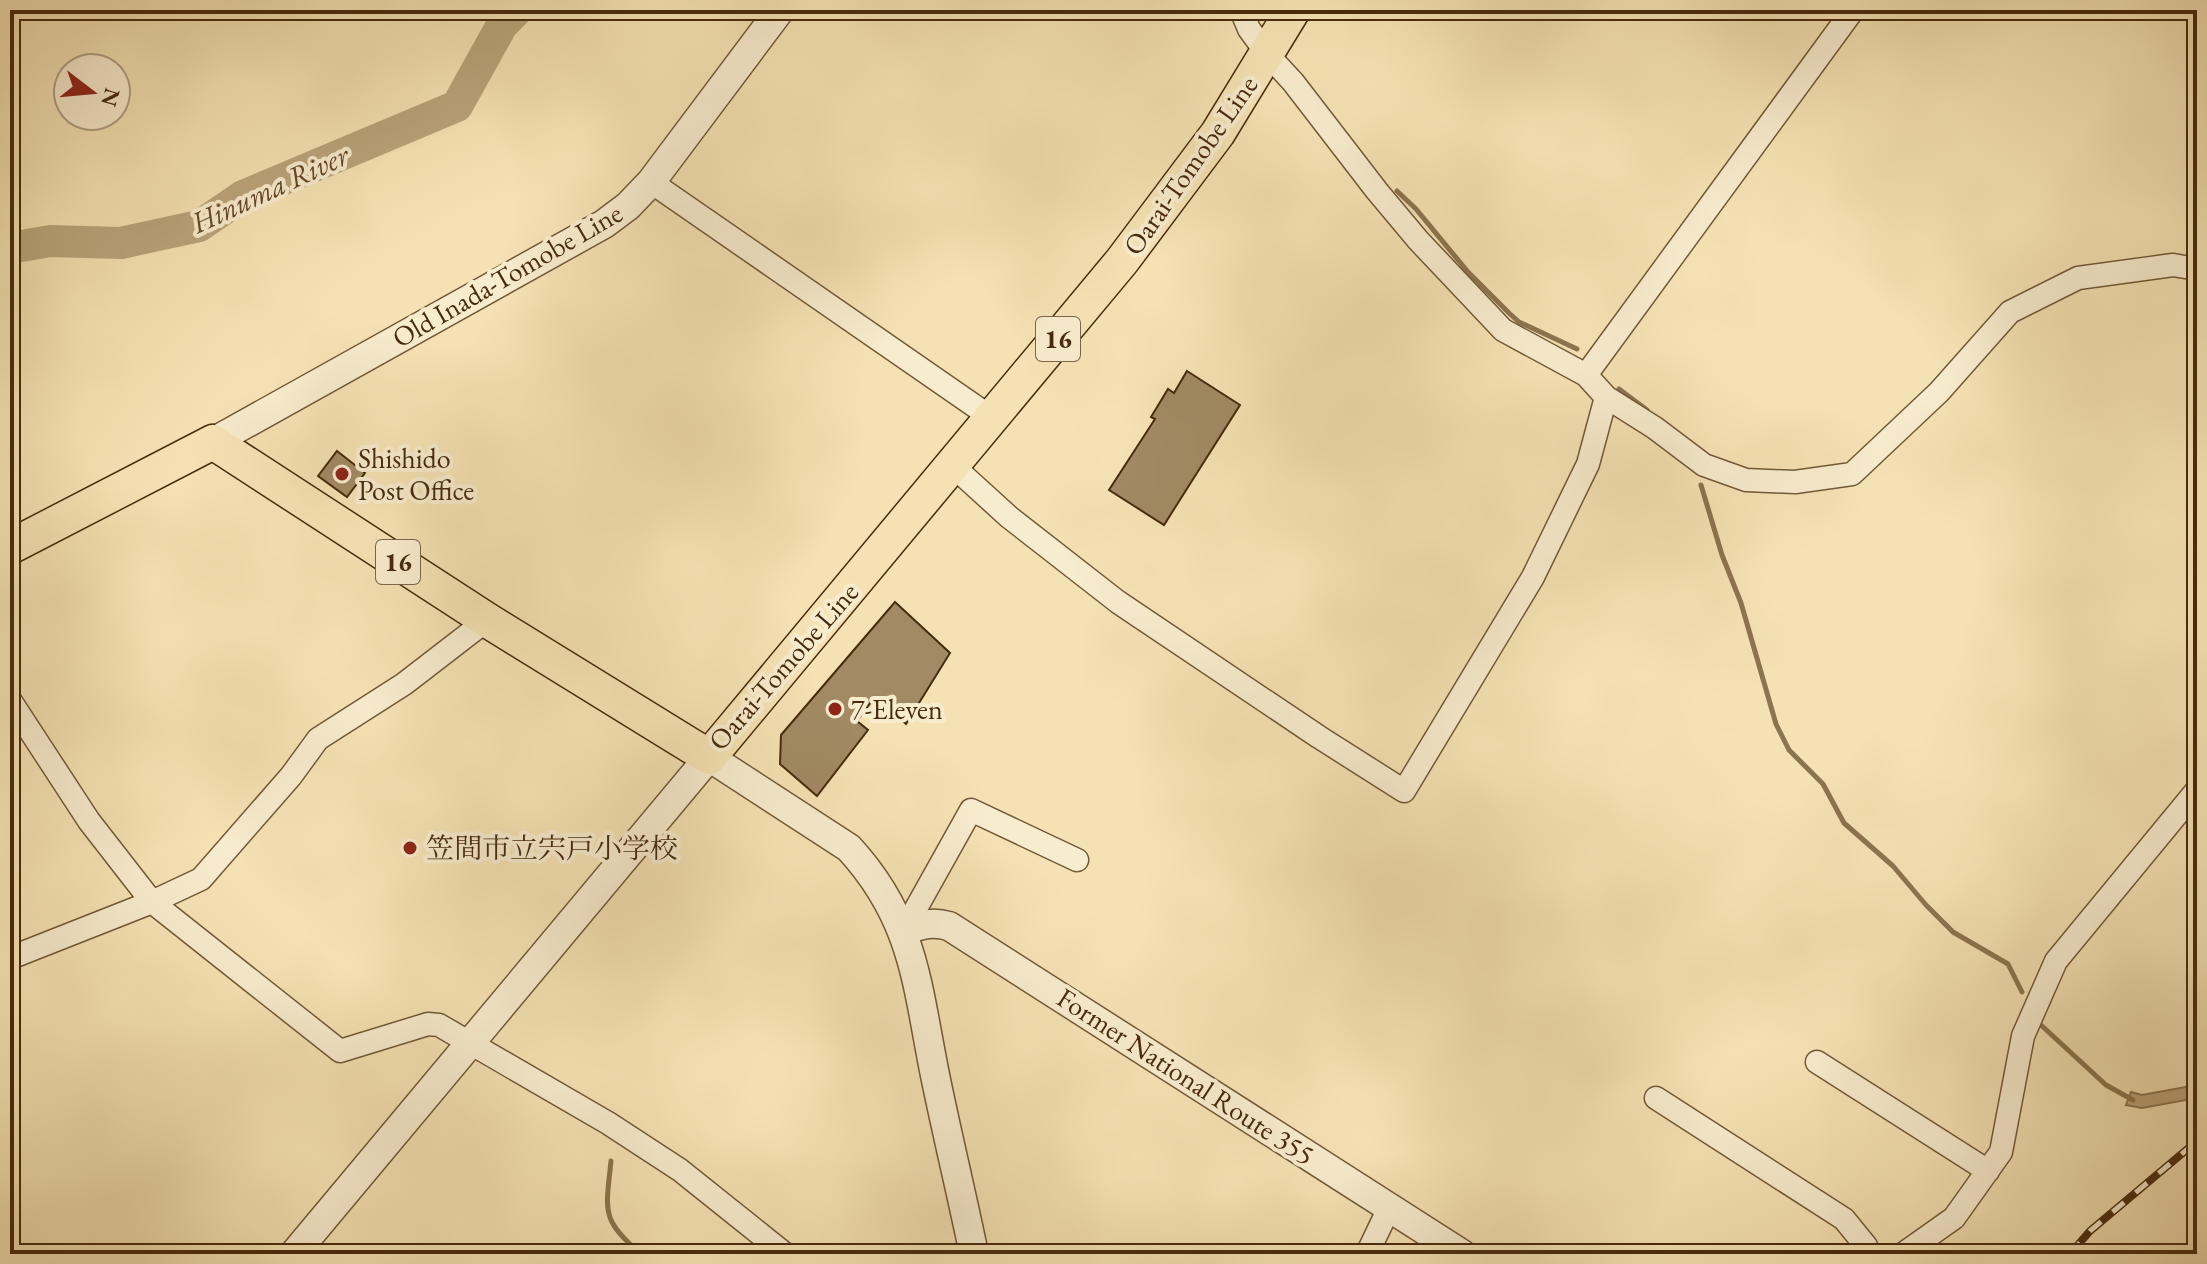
<svg xmlns="http://www.w3.org/2000/svg" width="2207" height="1264" viewBox="0 0 2207 1264" font-family="'EB Garamond','Noto Serif JP',serif">
<style>
.water{fill:#baa47b;stroke:#8c744f;stroke-width:2}
.lines{fill:none;stroke-linecap:round;stroke-linejoin:round}
.stream{stroke:#8c744f;stroke-width:5}
.river{stroke:#baa47b;stroke-width:32}
.building{fill:#a18a64;stroke:#472b0d;stroke-width:2}
.minor-casing{stroke:#725937;stroke-width:25}
.tertiary-casing{stroke:#725937;stroke-width:31}
.primary-casing{stroke:#472b0d;stroke-width:37}
.minor{stroke:#f8ecce;stroke-width:22}
.tertiary{stroke:#f8ecce;stroke-width:28}
.primary{stroke:#f5e2b4;stroke-width:34}
.rail-casing{stroke:#472b0d;stroke-width:8}
.rail{stroke:#f8ecce;stroke-width:5;stroke-dasharray:15;stroke-linecap:butt}
.poi-dot{fill:#8f2418;stroke:#f8ecce;stroke-width:3}
.labels{text-anchor:middle;stroke-width:8;stroke-linejoin:round;paint-order:stroke}
.shield{fill:#f8ecce;stroke:#7c6547;stroke-width:2}
.shield-label{font-size:26px;font-weight:bold;fill:#472b0d}
.street-label{font-size:28px;fill:#472b0d;stroke:#f8ecce}
.poi-label{font-size:28px;fill:#472b0d;stroke:#f8ecce;text-anchor:start}
.water-label{font-size:30px;font-style:italic;fill:#644928;stroke:#f8ecce}
</style>
<rect width="100%" height="100%" fill="#f5e2b4"/>
<filter id="stains"><feTurbulence type="fractalNoise" baseFrequency=".0025" numOctaves="4"/><feColorMatrix values="0 0 0 0 .2 0 0 0 0 .09 0 0 0 0 .02 0 0 0 .5 -.17"/></filter>
<radialGradient id="worn" r=".72"><stop offset=".6" stop-color="#630" stop-opacity="0"/><stop offset="1" stop-color="#630" stop-opacity=".3"/></radialGradient>
<path class="water" d="M 2197,1085 L 2197,1098 L 2142,1108 L 2126,1105 L 2131,1092 L 2142,1095 Z"/>
<g class="lines">
<path class="stream" d="M 1397,191 L 1416,209 L 1468,272 L 1509,313 L 1519,322 L 1577,349
M 1619,389 L 1647,410
M 1701,485 L 1722,555 L 1741,603 L 1776,724 L 1789,750 L 1823,784 L 1844,823 L 1893,866 L 1926,905 L 1953,932 L 2008,964 L 2022,992
M 2042,1026 L 2106,1085 L 2133,1100
M 611,1161 C 606,1211 600,1219 641,1254"/>
<path class="river" d="M 10,248 L 50,241 L 121,243 L 199,226 L 243,196 L 457,106 L 502,25 L 517,10"/>
</g>
<path class="building" d="M 1187,371 L 1240,405 L 1164,525 L 1109,490 L 1155,419 L 1151,417 L 1168,389 L 1174,393 Z
M 337,451 L 365,473 L 347,497 L 318,476 Z
M 895,602 L 950,653 L 906,724 L 875,697 L 857,721 L 868,730 L 817,796 L 780,764 L 781,735 Z"/>
<g class="lines">
<defs>
<path id="minor" d="M 1241,10 L 1249,29 L 1268,55 L 1293,82 L 1377,191 L 1418,240 L 1503,330 L 1586,375 L 1853,10
M 651,182 L 992,418
M 1606,397 L 1655,428 L 1704,465 L 1746,480 L 1795,482 L 1852,474 L 1939,392 L 2010,312 L 2078,278 L 2173,265 L 2197,269
M 953,466 L 1009,517 L 1118,602 L 1319,737 L 1404,791 L 1533,577 L 1588,464 L 1606,397 L 1586,375
M 10,700 L 89,821 L 152,902 L 340,1051 L 428,1024 L 439,1025 L 608,1123 L 680,1170 L 785,1254
M 904,930 L 971,810 L 1077,860
M 10,958 L 152,902 L 201,879 L 291,776 L 318,739 L 404,684 L 487,620
M 1817,1062 L 1988,1171
M 1656,1098 L 1844,1219 L 1866,1246 L 1868,1254
M 1367,1254 L 1390,1206
M 1903,1254 L 1954,1218 L 2001,1152 L 2023,1036 L 2056,961 L 2197,790"/>
<path id="tertiary" d="M 213,442 L 604,224 L 628,206 L 651,182 L 780,10
M 904,930 C 921,925 932,921 949,926 L 1462,1254
M 294,1254 L 709,757 L 849,848 C 916,921 917,988 936,1080 C 948,1138 962,1196 974,1254"/>
<path id="primary" d="M 10,547 L 213,442 L 487,620 L 709,757 L 1122,261 L 1218,133 L 1293,10"/>
</defs>
<use href="#minor" class="minor-casing"/>
<use href="#tertiary" class="tertiary-casing"/>
<use href="#primary" class="primary-casing"/>
<use href="#minor" class="minor"/>
<use href="#tertiary" class="tertiary"/>
<use href="#primary" class="primary"/>
<defs>
<path id="rail" d="M 2070,1254 L 2090,1231 L 2197,1141"/>
</defs>
<use href="#rail" class="rail-casing"/>
<use href="#rail" class="rail"/>
</g>
<g class="poi-dot">
<circle cx="342" cy="474" r="8"/>
<circle cx="835" cy="709" r="8"/>
<circle cx="410" cy="848" r="8"/>
</g>
<g class="labels">
<g class="shield">
<rect x="1036" y="317" width="44" height="44" rx="6"/>
<rect x="376" y="540" width="44" height="44" rx="6"/>
</g>
<g class="shield-label">
<text x="1058" y="348">16</text>
<text x="398" y="571">16</text>
</g>
<g class="street-label">
<text transform="translate(1190 165) rotate(-55)" y="10">Oarai-Tomobe Line</text>
<text transform="translate(507 275) rotate(-30)" y="10">Old Inada-Tomobe Line</text>
<text transform="translate(783 666) rotate(-49)" y="10">Oarai-Tomobe Line</text>
<text transform="translate(1186 1076) rotate(33)" y="10">Former National Route 355</text>
</g>
<g class="poi-label">
<text x="358" y="468">Shishido<tspan x="358" dy="32">Post Office</tspan></text>
<text x="851" y="719">7-Eleven</text>
<text x="426" y="858">笠間市立宍戸小学校</text>
</g>
<g class="water-label">
<text transform="translate(270 189) rotate(-25)" y="10">Hinuma River</text>
</g>
</g>
<rect width="2207" height="1264" fill="none" stroke="#f5e2b4" stroke-width="40"/>
<rect x="12" y="12" width="2183" height="1240" fill="none" stroke="#472b0d" stroke-width="4"/>
<rect x="20" y="20" width="2167" height="1224" fill="none" stroke="#472b0d" stroke-width="2"/>
<g transform="translate(92 92) rotate(106)"><circle r="38" fill="#f8ecce" stroke="#b19f81" stroke-width="2"/>
<path d="M0-6L14 30L0 20L-14 30Z" fill="#8f2418"/>
<text y="-12" font-size="22" font-weight="bold" text-anchor="middle" fill="#472b0d">N</text>
</g>
<rect width="100%" height="100%" filter="url(#stains)"/>
<rect width="100%" height="100%" fill="url(#worn)"/>
</svg>
